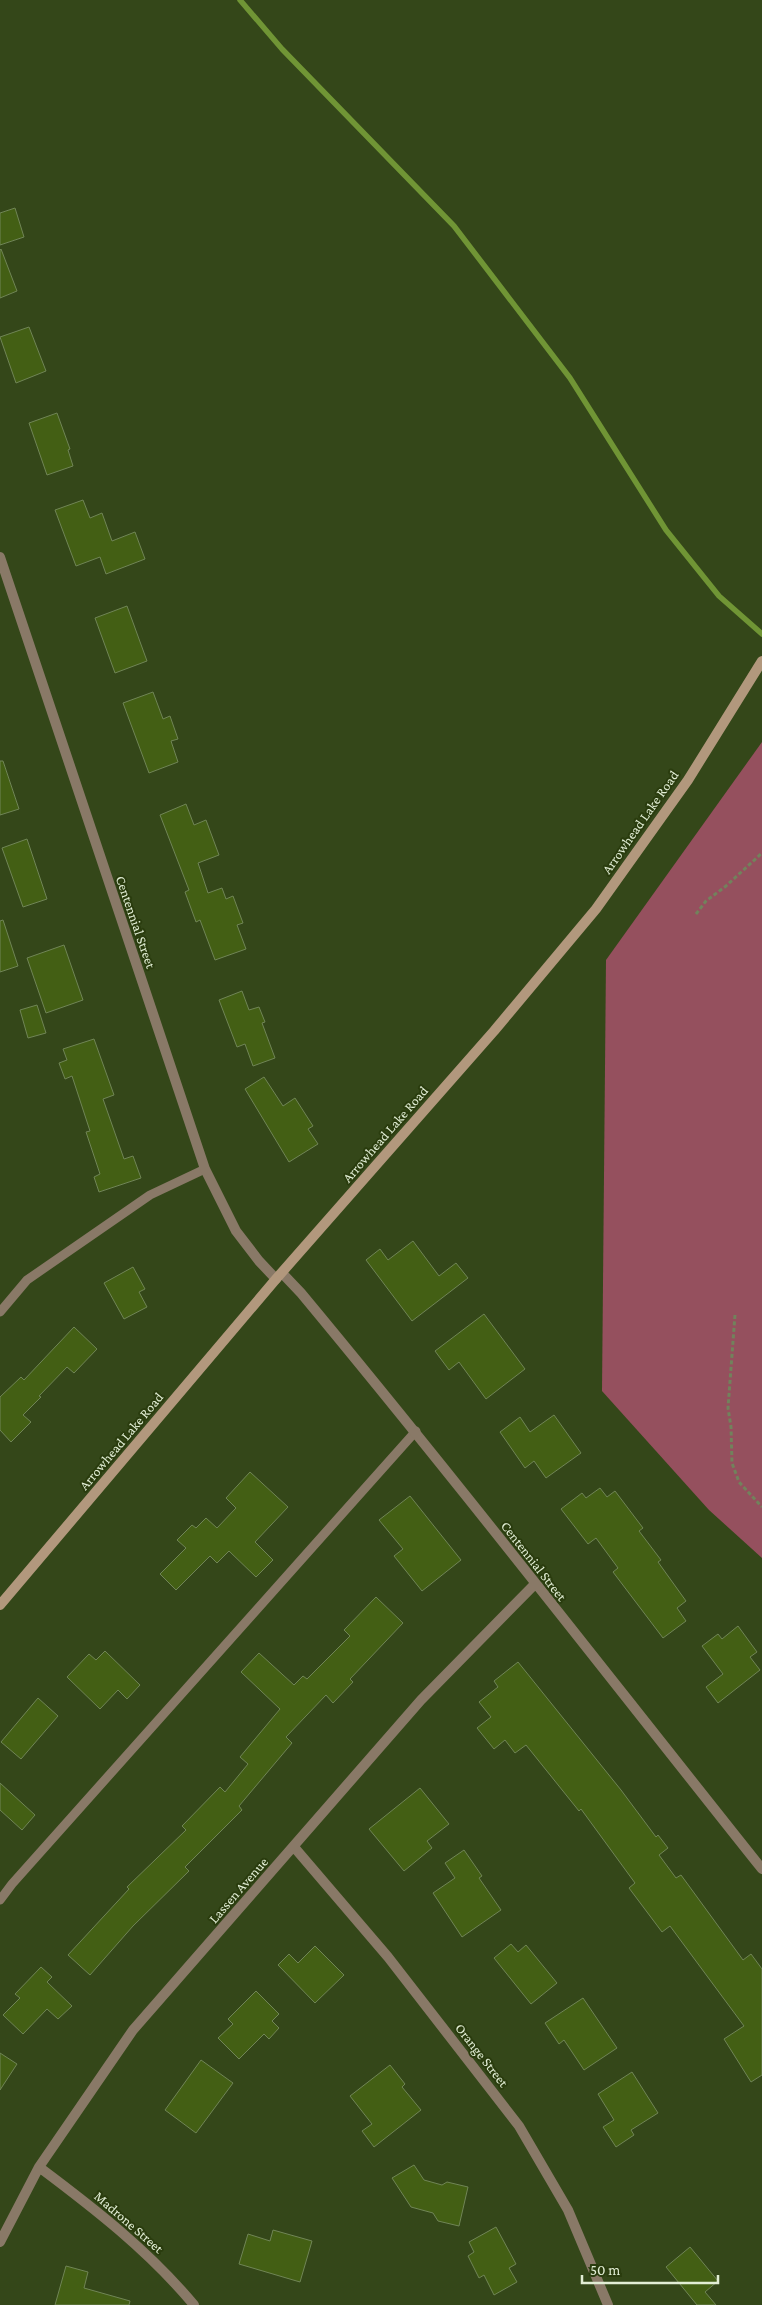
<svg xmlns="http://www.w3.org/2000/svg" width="762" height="2305" viewBox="0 0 762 2305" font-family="'Crimson Pro',serif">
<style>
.green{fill:#95505e}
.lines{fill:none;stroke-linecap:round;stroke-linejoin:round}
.stream{stroke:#709535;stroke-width:5.5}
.building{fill:#435f14;stroke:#708556}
.path{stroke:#72825c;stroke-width:3;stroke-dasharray:4 2.5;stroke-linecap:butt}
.lane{stroke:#897967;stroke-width:9}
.street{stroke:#897967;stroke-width:10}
.secondary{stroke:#b2987d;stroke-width:10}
.labels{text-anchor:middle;stroke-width:4;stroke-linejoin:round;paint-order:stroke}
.street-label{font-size:14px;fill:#e2eed5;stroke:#2a3c0e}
</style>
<rect width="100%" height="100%" fill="#344719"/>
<path class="green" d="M 762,742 L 762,1558 L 709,1510 L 602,1391 L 606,960 Z"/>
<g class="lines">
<path class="stream" d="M 240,0 L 282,49 L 454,226 L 570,378 L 666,530 L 719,596 L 762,634"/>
</g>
<path class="building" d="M 15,208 L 24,237 L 0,245 L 0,213 Z
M 1,249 L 17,291 L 0,298 L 0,250 Z
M 29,327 L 46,371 L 16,383 L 0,337 Z
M 57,413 L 70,449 L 68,450 L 73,466 L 47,475 L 29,423 Z
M 83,500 L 90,518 L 102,513 L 112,541 L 135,532 L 145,559 L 106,574 L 100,557 L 76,566 L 55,510 Z
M 127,606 L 147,661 L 115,673 L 95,618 Z
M 153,692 L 163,719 L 170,716 L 178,739 L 171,741 L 178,762 L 149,773 L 123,703 Z
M 0,761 L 3,761 L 19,809 L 0,815 Z
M 186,804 L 194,825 L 206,820 L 219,855 L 198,863 L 208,893 L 222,888 L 226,899 L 233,896 L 243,923 L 237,925 L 246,949 L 215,960 L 200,920 L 196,922 L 185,892 L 189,890 L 160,815 Z
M 27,839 L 47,899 L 23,907 L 2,848 Z
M 3,920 L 18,966 L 0,972 L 0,921 Z
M 64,945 L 83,1000 L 46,1013 L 27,958 Z
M 242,991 L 249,1010 L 259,1007 L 265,1022 L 262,1023 L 275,1058 L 253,1066 L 245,1044 L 237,1047 L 219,1000 Z
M 37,1005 L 46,1033 L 28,1038 L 20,1010 Z
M 94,1039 L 114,1095 L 103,1099 L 124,1159 L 133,1156 L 141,1178 L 99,1192 L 94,1177 L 100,1174 L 86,1132 L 90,1131 L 72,1076 L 65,1079 L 59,1063 L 67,1060 L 63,1049 Z
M 264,1077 L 283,1106 L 295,1098 L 313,1126 L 308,1129 L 318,1144 L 289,1162 L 245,1089 Z
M 413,1241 L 439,1276 L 456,1263 L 468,1278 L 412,1321 L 366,1260 L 380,1249 L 388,1260 Z
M 133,1267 L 145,1289 L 139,1292 L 147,1307 L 124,1319 L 104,1283 Z
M 484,1314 L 525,1369 L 486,1399 L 459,1362 L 449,1370 L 435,1351 Z
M 74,1327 L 97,1349 L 74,1373 L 67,1367 L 39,1396 L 41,1397 L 23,1415 L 31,1422 L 11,1442 L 0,1430 L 0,1397 L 21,1377 L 24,1380 Z
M 554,1415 L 581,1453 L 546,1478 L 534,1461 L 525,1468 L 500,1432 L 520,1417 L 530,1432 Z
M 250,1472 L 288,1507 L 255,1542 L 273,1560 L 256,1577 L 229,1551 L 217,1563 L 210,1556 L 176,1590 L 160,1574 L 186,1548 L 177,1540 L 192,1525 L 196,1528 L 206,1518 L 217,1528 L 236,1508 L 226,1498 Z
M 600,1488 L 607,1497 L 615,1491 L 643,1528 L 639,1531 L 661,1560 L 658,1562 L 686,1601 L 677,1608 L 686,1621 L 663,1638 L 613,1572 L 618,1568 L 596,1538 L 588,1544 L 561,1509 L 582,1493 L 586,1498 Z
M 410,1496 L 461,1560 L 422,1591 L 394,1556 L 403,1549 L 379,1520 Z
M 376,1597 L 403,1623 L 350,1679 L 353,1682 L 333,1703 L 326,1695 L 286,1737 L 292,1743 L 239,1806 L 242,1810 L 185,1867 L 189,1871 L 133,1926 L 90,1975 L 68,1955 L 129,1889 L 127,1887 L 186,1830 L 182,1826 L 220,1787 L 225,1792 L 248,1764 L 240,1757 L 280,1709 L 241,1672 L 259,1653 L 294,1685 L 303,1676 L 307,1679 L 350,1636 L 344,1630 Z
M 738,1626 L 757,1652 L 750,1657 L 760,1670 L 718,1703 L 706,1687 L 723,1674 L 702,1646 L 718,1634 L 722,1639 Z
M 105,1651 L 140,1685 L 127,1699 L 118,1690 L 100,1709 L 67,1677 L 89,1654 L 96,1660 Z
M 518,1662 L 621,1790 L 656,1837 L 658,1835 L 668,1848 L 659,1855 L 676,1878 L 681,1875 L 743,1960 L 751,1954 L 762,1969 L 762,2075 L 751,2082 L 724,2039 L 744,2026 L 670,1926 L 662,1932 L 629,1888 L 635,1883 L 581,1809 L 579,1811 L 526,1745 L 515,1753 L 505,1740 L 494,1749 L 477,1728 L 491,1717 L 479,1702 L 498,1687 L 494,1681 Z
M 38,1698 L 58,1716 L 21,1759 L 1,1742 Z
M 0,1783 L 35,1815 L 22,1830 L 0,1810 Z
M 420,1788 L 449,1824 L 427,1841 L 432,1848 L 404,1871 L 369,1829 Z
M 464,1850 L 482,1876 L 479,1878 L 501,1910 L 462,1937 L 433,1893 L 455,1878 L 445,1863 Z
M 511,1944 L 518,1952 L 526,1945 L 557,1983 L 531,2004 L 494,1958 Z
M 315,1946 L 344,1975 L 315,2003 L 278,1965 L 289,1954 L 298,1963 Z
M 41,1967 L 52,1977 L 47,1982 L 72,2006 L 58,2019 L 47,2009 L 23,2034 L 3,2015 L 20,1998 L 15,1994 Z
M 256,1991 L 279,2014 L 272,2021 L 279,2028 L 269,2039 L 264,2034 L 239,2059 L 218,2038 L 233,2024 L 228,2019 Z
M 583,1998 L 617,2048 L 584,2070 L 564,2040 L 559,2044 L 545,2023 Z
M 0,2053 L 17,2064 L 0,2090 Z
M 201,2060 L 233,2083 L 196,2133 L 165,2110 Z
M 390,2065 L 405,2084 L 402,2087 L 421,2110 L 374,2147 L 362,2131 L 372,2124 L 350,2096 Z
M 632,2072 L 658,2113 L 631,2130 L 634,2135 L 616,2147 L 603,2127 L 614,2120 L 598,2094 Z
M 414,2165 L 424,2180 L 442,2185 L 447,2182 L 468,2187 L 459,2226 L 438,2221 L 433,2213 L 411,2207 L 392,2178 Z
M 496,2227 L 516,2264 L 509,2268 L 517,2282 L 494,2295 L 484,2275 L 479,2278 L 468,2256 L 474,2252 L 469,2242 Z
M 273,2230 L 312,2241 L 300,2282 L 239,2264 L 248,2234 L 270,2241 Z
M 690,2247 L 718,2281 L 705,2292 L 716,2305 L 697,2305 L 666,2267 Z
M 66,2266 L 88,2272 L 84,2288 L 130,2301 L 129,2305 L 55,2305 Z"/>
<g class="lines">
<path class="path" d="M 696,914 L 706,901 L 726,886 L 762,853
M 735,1315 L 728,1408 L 731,1427 L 732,1463 L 739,1482 L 762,1507"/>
<path class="lane" d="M 0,1312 L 27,1280 L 150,1195 L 205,1169
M 0,1900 L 12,1884 L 416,1431"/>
<path class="street" d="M 0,557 L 205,1169 L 236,1231 L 259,1261 L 276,1279
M 282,1273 L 301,1293 C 458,1482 609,1677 762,1869
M 294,1847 L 388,1957 L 519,2126 L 568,2210 L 608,2305
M 39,2167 C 95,2209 149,2251 194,2305
M 0,2242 L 39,2167 L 133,2030 L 421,1700 L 535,1584"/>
<path class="secondary" d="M 0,1605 L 276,1279 L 494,1031 L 596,909 L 688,780 L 762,661"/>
</g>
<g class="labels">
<g class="street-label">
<text transform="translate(640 822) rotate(-55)" y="5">Arrowhead Lake Road</text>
<text transform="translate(136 922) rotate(71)" y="5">Centennial Street</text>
<text transform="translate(385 1134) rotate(-49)" y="5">Arrowhead Lake Road</text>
<text transform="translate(121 1441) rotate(-50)" y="5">Arrowhead Lake Road</text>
<text transform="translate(534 1561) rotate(52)" y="5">Centennial Street</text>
<text transform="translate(238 1890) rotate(-49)" y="5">Lassen Avenue</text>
<text transform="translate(482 2055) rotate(52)" y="5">Orange Street</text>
<text transform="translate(129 2222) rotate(41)" y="5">Madrone Street</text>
</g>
</g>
<path d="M582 2275v8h136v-8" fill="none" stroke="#e2eed5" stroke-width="2.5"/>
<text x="590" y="2275" font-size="15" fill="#e2eed5" stroke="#2a3c0e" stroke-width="4" paint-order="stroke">50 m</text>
</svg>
